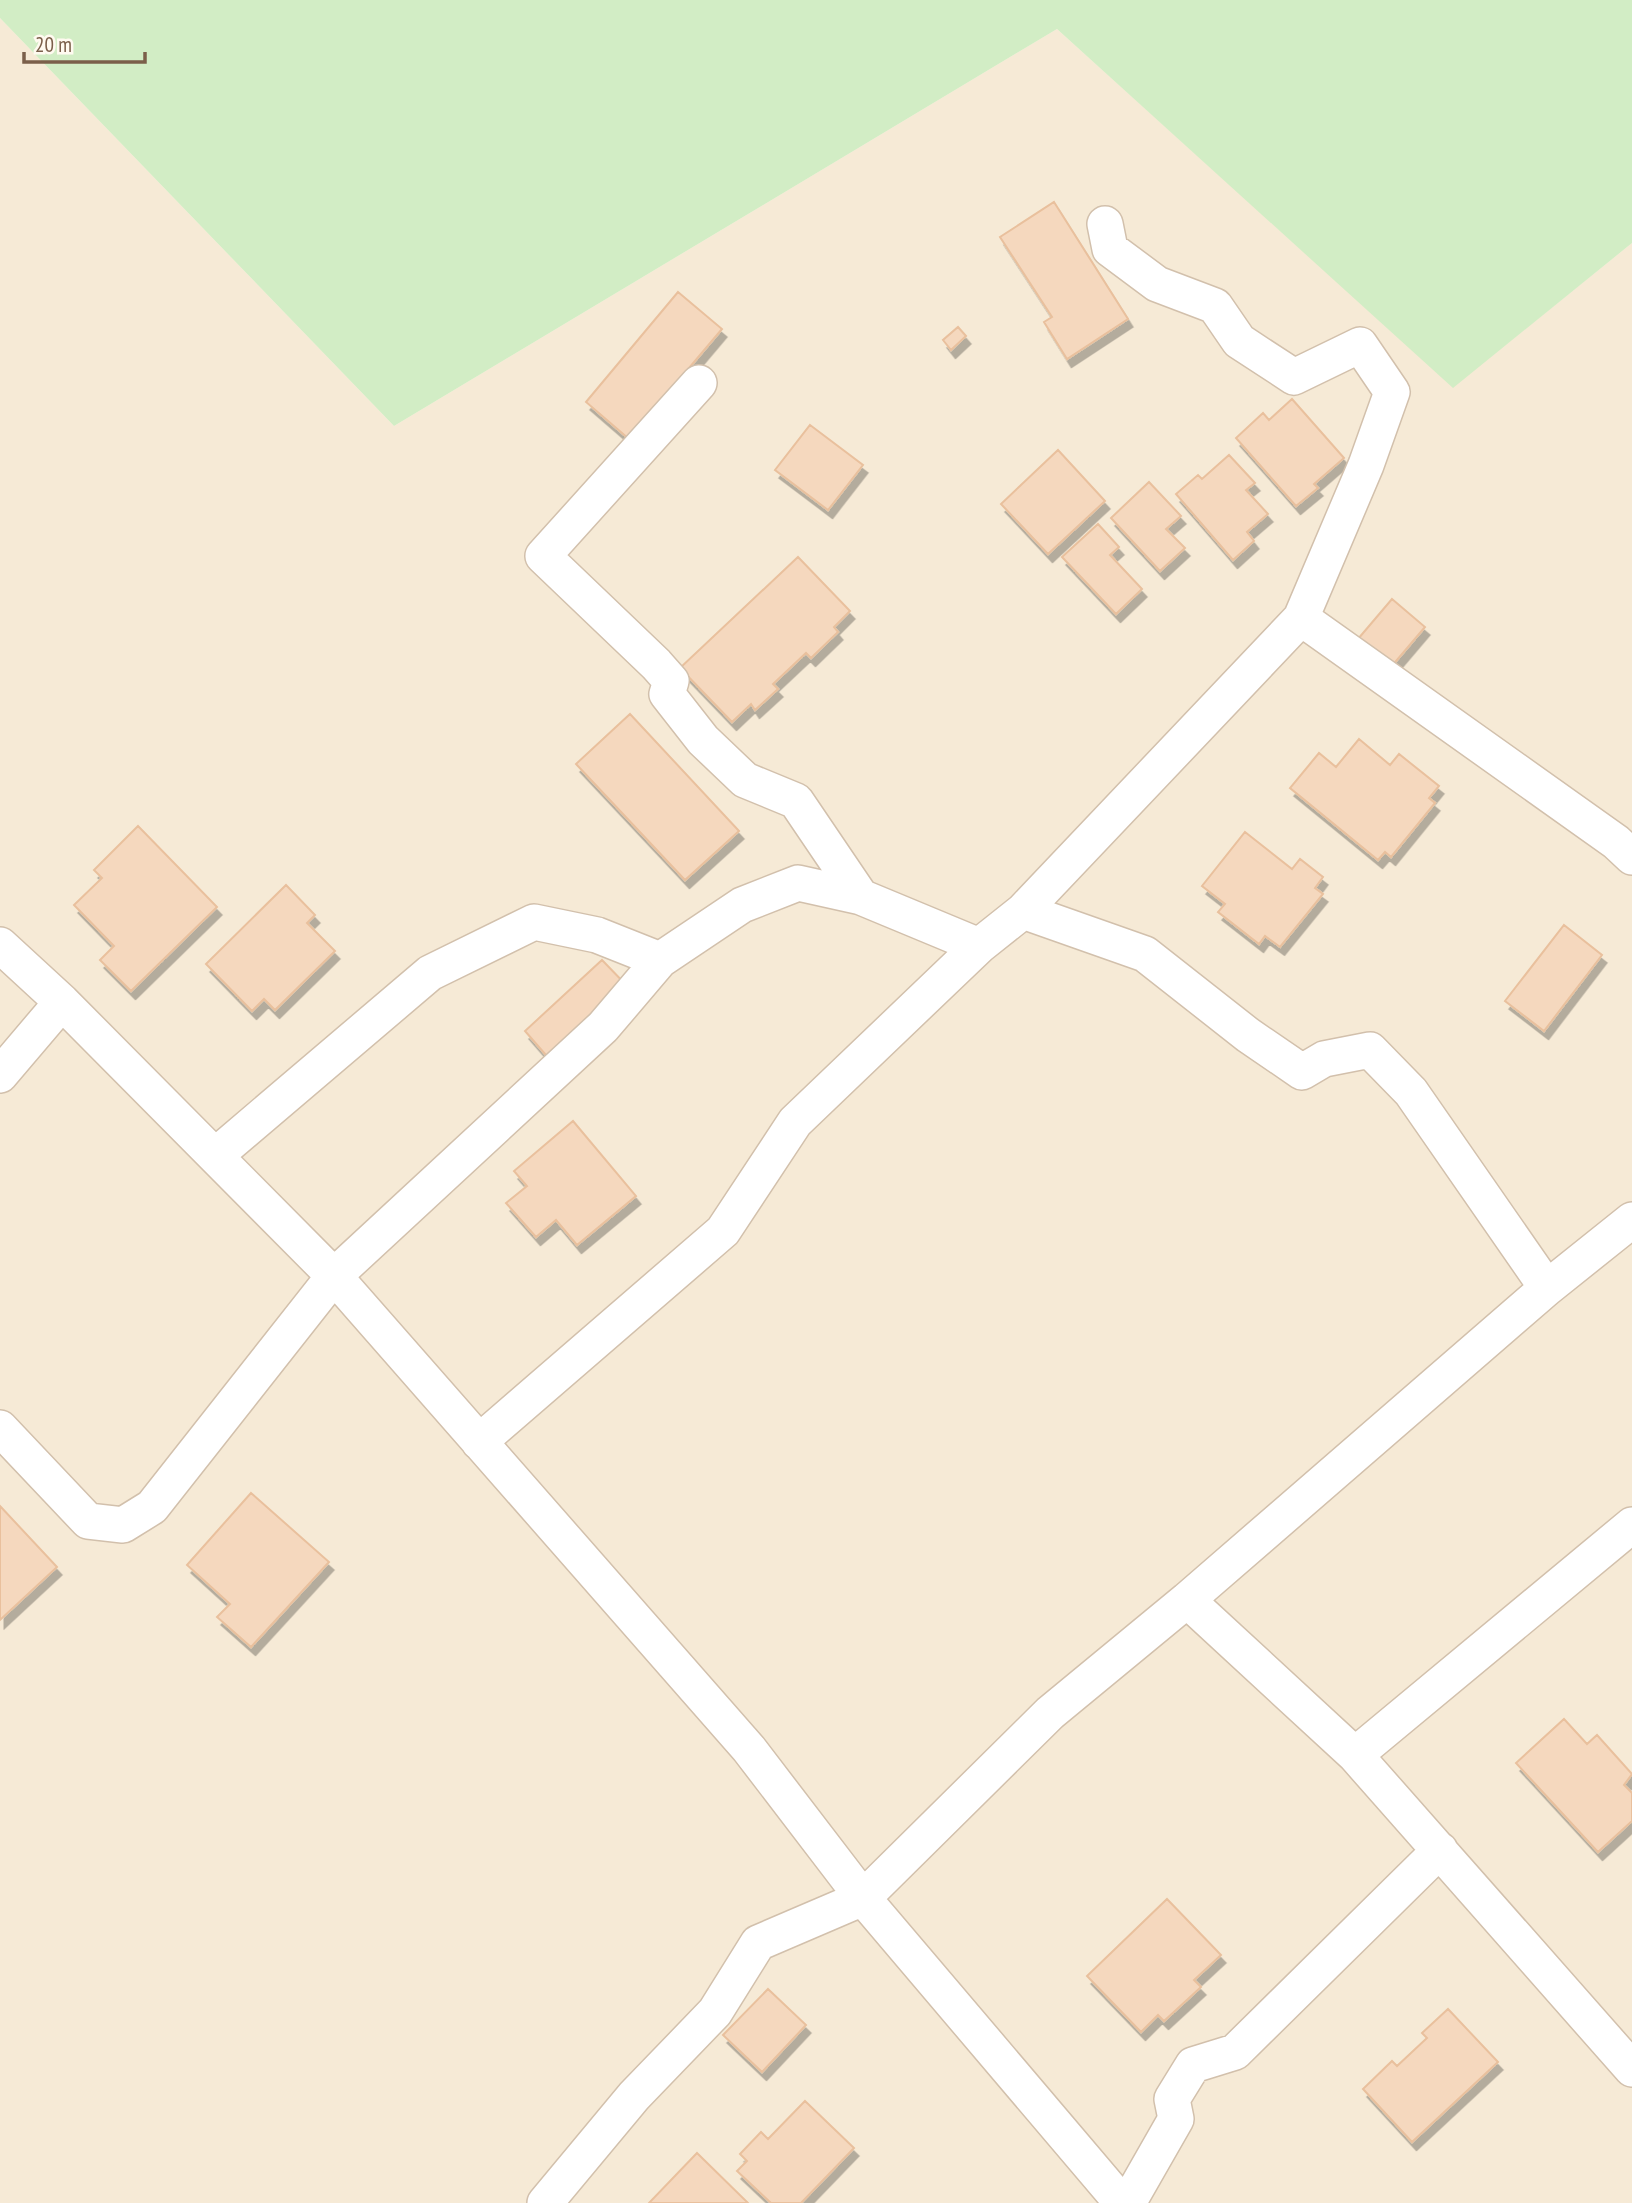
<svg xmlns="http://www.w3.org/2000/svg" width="1632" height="2203" viewBox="0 0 1632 2203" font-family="'PT Sans Narrow',sans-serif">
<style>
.residential{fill:#f6ead6}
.green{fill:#d2edc5}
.building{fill:#f5d8be;stroke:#e9c09d;stroke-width:2;filter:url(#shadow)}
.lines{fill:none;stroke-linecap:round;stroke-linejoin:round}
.street-casing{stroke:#d2c0ac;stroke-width:38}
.street{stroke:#fff;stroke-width:35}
</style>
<defs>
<filter id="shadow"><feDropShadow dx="4.5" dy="8" stdDeviation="0" flood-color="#0004"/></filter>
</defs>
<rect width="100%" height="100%" fill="#fef7e8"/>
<path class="residential" d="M 0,18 L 394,426 L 1057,29 L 1453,387 L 1632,243 L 1632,2203 L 0,2203 Z"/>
<path class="green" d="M 0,0 L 1632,0 L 1632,243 L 1453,388 L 1057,29 L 394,426 L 0,18 Z"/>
<path class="building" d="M 1054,202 L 1128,319 L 1067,359 L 1044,322 L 1052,317 L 1000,237 Z
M 678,292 L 722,329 L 629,439 L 586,402 Z
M 958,327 L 966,336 L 951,350 L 943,340 Z
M 1292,399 L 1344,458 L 1314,484 L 1318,488 L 1296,506 L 1236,438 L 1263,413 L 1269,420 Z
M 810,425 L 863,465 L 828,510 L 775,470 Z
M 1058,450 L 1105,501 L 1048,554 L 1001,504 Z
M 1229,455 L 1255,483 L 1246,490 L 1268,514 L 1247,532 L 1254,541 L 1233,560 L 1176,494 L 1198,475 L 1202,479 Z
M 1149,482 L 1181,516 L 1166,529 L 1185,548 L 1160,571 L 1111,518 Z
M 1098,524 L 1119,547 L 1110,555 L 1142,589 L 1116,614 L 1062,557 Z
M 798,557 L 850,611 L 834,627 L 838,632 L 811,658 L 806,653 L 773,684 L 778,689 L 755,710 L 751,704 L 732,722 L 680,668 Z
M 1392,599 L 1425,627 L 1391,667 L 1358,639 Z
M 630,714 L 739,831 L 685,880 L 576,764 Z
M 1359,739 L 1390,765 L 1399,754 L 1439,786 L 1429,798 L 1435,803 L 1391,857 L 1385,852 L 1378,860 L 1290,788 L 1319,753 L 1336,767 Z
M 138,826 L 217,907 L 131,991 L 100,960 L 114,946 L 74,905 L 102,878 L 94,870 Z
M 1245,832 L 1292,869 L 1300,859 L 1323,877 L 1315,888 L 1323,894 L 1280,947 L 1265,936 L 1259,944 L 1218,912 L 1225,904 L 1202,886 Z
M 286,885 L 315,915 L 307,923 L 335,951 L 275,1010 L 264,999 L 252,1011 L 206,964 Z
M 1564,925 L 1602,955 L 1544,1031 L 1505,1001 Z
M 602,960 L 631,990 L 552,1062 L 525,1031 Z
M 573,1121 L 636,1196 L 577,1245 L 556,1220 L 536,1237 L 506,1203 L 527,1186 L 514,1171 Z
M 251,1493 L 329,1562 L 251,1647 L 217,1617 L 230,1604 L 187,1565 Z
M 0,1506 L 57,1567 L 0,1620 Z
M 1564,1719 L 1587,1744 L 1597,1735 L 1632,1774 L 1624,1785 L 1632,1793 L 1632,1821 L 1598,1852 L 1516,1763 Z
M 1167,1899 L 1221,1955 L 1194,1980 L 1201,1987 L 1164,2021 L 1158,2015 L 1141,2032 L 1087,1976 Z
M 768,1989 L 806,2025 L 762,2072 L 723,2035 Z
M 1448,2009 L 1498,2062 L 1412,2142 L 1363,2089 L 1392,2061 L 1397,2066 L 1427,2038 L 1422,2033 Z
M 805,2101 L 854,2148 L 801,2203 L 771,2203 L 737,2171 L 747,2161 L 740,2154 L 761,2132 L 768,2139 Z
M 697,2153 L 748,2203 L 649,2203 Z"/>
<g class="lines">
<defs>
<path id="street" d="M 699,383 L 543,556 L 656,664 L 671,681 L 667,694 L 703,740 L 745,780 L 796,801 L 861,897 L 979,946
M 1301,618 L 1616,842 L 1632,857
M 1023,911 L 1145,954 L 1248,1035 L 1302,1072 L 1324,1059 L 1370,1050 L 1411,1092 L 1547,1288
M 0,945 L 62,1002 L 334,1276 L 749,1749 L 863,1898 L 1122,2203
M 0,1075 L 62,1002
M 215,1156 L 430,973 L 534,922 L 597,935 L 660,960
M 0,1428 L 88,1521 L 123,1525 L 152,1507 L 334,1276 L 603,1027 L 660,960 L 742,905 L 798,883 L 861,897
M 479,1442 L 723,1231 L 795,1122 L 979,946 L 1023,911 L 1301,618 L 1366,465 L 1392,392 L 1360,345 L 1294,377 L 1239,341 L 1215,306 L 1157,284 L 1110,249 L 1105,224
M 1187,1600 L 1355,1755 L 1632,2069
M 1355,1755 L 1632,1525
M 545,2203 L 634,2096 L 715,2012 L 758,1943 L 863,1898 L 1050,1713 L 1187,1600 L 1547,1288 L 1632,1220
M 1128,2203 L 1176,2119 L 1172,2099 L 1193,2065 L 1235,2052 L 1440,1850"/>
</defs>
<use href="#street" class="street-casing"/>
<use href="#street" class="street"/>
</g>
<path d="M24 52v10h121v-10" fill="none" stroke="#7b5f4a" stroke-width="3.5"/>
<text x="35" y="52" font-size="21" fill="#7b5f4a" stroke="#fffaf0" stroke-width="5" paint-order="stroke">20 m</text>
</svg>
